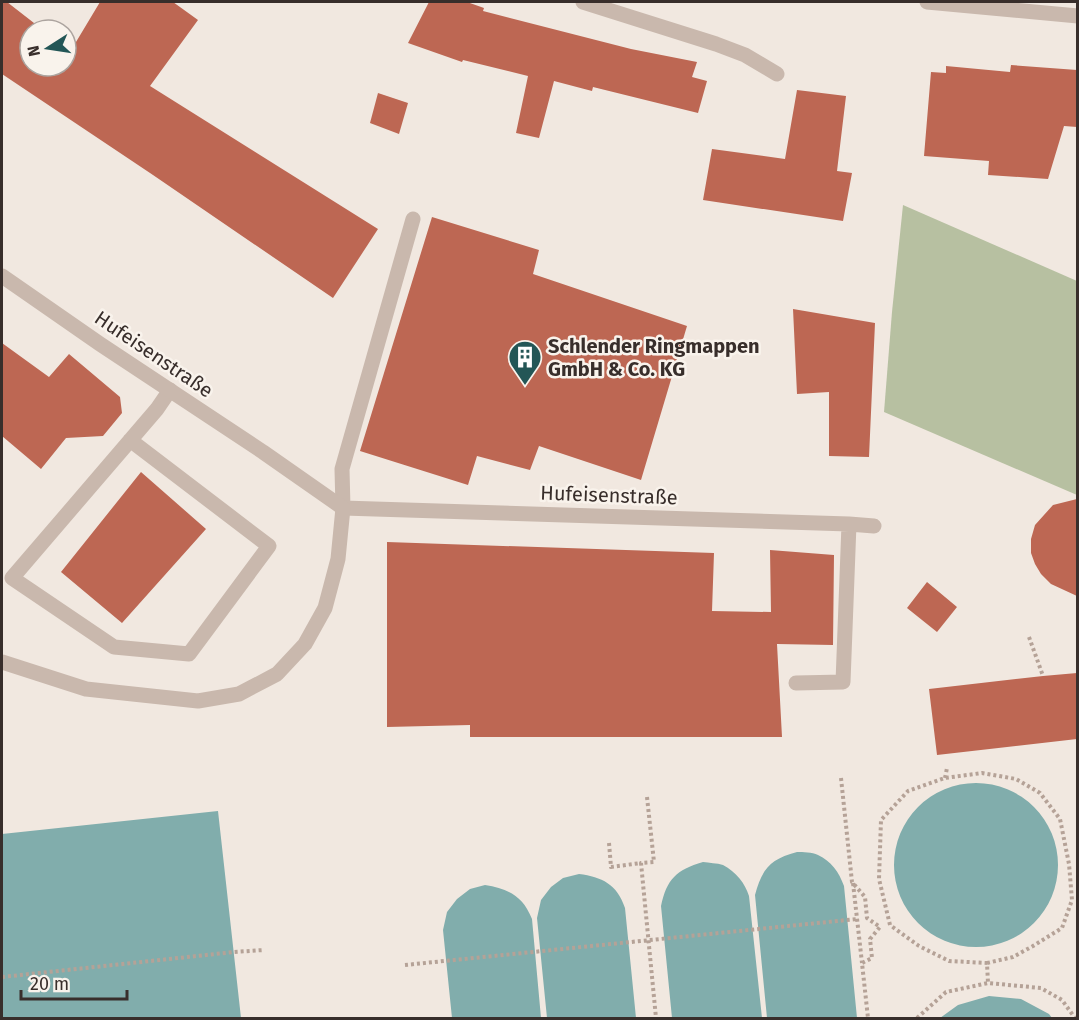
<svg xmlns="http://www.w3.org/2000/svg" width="1079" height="1020" viewBox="0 0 1079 1020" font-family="'Fira Sans',sans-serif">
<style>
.green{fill:#b7c0a1}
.water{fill:#81adac}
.building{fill:#bd6753}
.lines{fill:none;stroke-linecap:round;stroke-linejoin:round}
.path{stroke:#b5a297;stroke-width:4;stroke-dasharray:3 3;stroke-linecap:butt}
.lane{stroke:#c9b8ad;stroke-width:15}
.street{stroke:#c9b8ad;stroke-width:15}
.labels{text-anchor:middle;stroke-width:5;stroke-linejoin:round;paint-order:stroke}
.poi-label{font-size:20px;font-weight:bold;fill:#382e2b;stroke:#f9f3ec;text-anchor:start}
.street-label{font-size:20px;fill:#382e2b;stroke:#f9f3ec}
</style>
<rect width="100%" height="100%" fill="#f1e8e0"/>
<path class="green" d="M 903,205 L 1077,281 L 1077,495 L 884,412 L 892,312 Z"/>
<path class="water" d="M894 865a82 82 0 1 1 164 0a82 82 0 1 1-164 0Z
M 218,811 L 241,1018 L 2,1018 L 2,834 Z
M 797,852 C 803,852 812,852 818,855 C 831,861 839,872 844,886 L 857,1018 L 767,1018 L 755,895 C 762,869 770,859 797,852 Z
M 703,862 C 709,863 717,863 723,865 C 736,872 745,883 749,896 L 762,1018 L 672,1018 L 661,906 C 667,879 676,870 703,862 Z
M 579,874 C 602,877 617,884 625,908 L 636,1018 L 547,1018 L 537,918 L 541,900 L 551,887 L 563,878 Z
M 485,885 C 509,889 523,896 532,919 L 541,1018 L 452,1018 L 443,930 L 447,912 L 457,899 L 470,889 Z
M 989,996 L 1021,999 L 1049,1014 L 1052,1018 L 940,1018 L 958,1005 Z"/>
<path class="building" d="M 2,2 L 7,2 L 43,30 L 30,30 L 30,66 L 66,66 L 66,49 L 70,52 L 100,2 L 173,2 L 198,20 L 150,86 L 378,229 L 333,298 L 153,175 L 2,74 Z
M 429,2 L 467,2 L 484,8 L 483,11 L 631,49 L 697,62 L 692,77 L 707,81 L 698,113 L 593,87 L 592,91 L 554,81 L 539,138 L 516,133 L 528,76 L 463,60 L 462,62 L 408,43 Z
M 1011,65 L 1077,70 L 1077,127 L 1064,126 L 1048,179 L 988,175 L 989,161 L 924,156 L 931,72 L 946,73 L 946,66 L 1010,72 Z
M 797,90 L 846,96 L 837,171 L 852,173 L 843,221 L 703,200 L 712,149 L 785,159 Z
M 378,93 L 408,103 L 399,134 L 370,123 Z
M 432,217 L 539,250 L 533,274 L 687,326 L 641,480 L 539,446 L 530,470 L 477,456 L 468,485 L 360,451 Z
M 793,309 L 875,323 L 869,457 L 829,456 L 829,392 L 797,394 Z
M 2,343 L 49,377 L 69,354 L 120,397 L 122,413 L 103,436 L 66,438 L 41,469 L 2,436 Z
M 141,472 L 206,529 L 122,623 L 61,572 Z
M 1077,499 L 1077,596 L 1051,584 L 1041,574 L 1035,564 L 1031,553 L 1031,539 L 1035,525 L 1053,505 Z
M 387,542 L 714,553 L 712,611 L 771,612 L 770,550 L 834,555 L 833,645 L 777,644 L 782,737 L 470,737 L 470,725 L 387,727 Z
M 927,582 L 957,607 L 937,632 L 907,608 Z
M 1077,673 L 1077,739 L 937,755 L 929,689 L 1043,676 Z"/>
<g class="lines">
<path class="path" d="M 1029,637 L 1043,676
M 841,778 L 852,882 L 865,897 L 867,918 L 880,927 L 870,939 L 872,958 L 862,963 L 868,1018
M 945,778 L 947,768
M 647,797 L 654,862 L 641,863 L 656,1018
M 609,843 L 611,867 L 641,863
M 853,883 L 862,963
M 987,963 L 1013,957 L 1033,946 L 1062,928 L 1072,900 L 1069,864 L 1060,819 L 1040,793 L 1016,779 L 982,773 L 945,778 L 908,791 L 881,820 L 879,879 L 890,925 L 919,946 L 949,961 L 987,963 L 988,983
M 405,965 L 857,919
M 2,977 L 234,952 L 264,950
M 917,1018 L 946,992 L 988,983 L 1041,988 L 1062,1000 L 1075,1018"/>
<path class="lane" d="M 583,2 L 716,44 L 745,55 L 777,74
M 413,219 L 342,469 L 343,508 L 849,524 L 874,526
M 130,440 L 269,546 L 189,654 L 114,647 L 12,578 L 157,409 L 170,390
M 796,683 L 843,682 L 849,524"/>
<path class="street" d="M 927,2 L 1078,16
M 2,276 L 100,344 L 263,452 L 343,508 L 338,559 L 325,608 L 305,644 L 277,674 L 239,694 L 198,701 L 86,689 L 2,662"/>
</g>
<defs>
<symbol id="building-pin" viewBox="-11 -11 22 30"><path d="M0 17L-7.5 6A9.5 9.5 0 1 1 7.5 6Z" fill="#235656" stroke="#f9f3ec"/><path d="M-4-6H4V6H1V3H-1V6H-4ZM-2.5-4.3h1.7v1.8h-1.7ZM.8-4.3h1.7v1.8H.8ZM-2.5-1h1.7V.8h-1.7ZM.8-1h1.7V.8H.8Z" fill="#fff"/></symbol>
</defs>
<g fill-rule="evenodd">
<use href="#building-pin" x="506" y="338" width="38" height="52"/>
</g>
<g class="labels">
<g class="poi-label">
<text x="548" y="353">Schlender Ringmappen<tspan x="548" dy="23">GmbH &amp; Co. KG</tspan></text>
</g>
<g class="street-label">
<text transform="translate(154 354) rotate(34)" y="7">Hufeisenstraße</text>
<text transform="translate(609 495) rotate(2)" y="7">Hufeisenstraße</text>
</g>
</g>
<rect width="1079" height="1020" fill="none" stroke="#382e2b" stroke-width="6"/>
<g transform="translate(48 48) rotate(258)"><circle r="28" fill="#f9f3ec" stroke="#aca49f" stroke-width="1.5"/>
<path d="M0-4.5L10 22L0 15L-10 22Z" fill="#235656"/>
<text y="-9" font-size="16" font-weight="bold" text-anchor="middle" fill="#382e2b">N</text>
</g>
<path d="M21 990v9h106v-9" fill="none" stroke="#382e2b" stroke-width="3"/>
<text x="30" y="990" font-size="18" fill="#382e2b" stroke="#f9f3ec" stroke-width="4.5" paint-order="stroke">20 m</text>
</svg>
